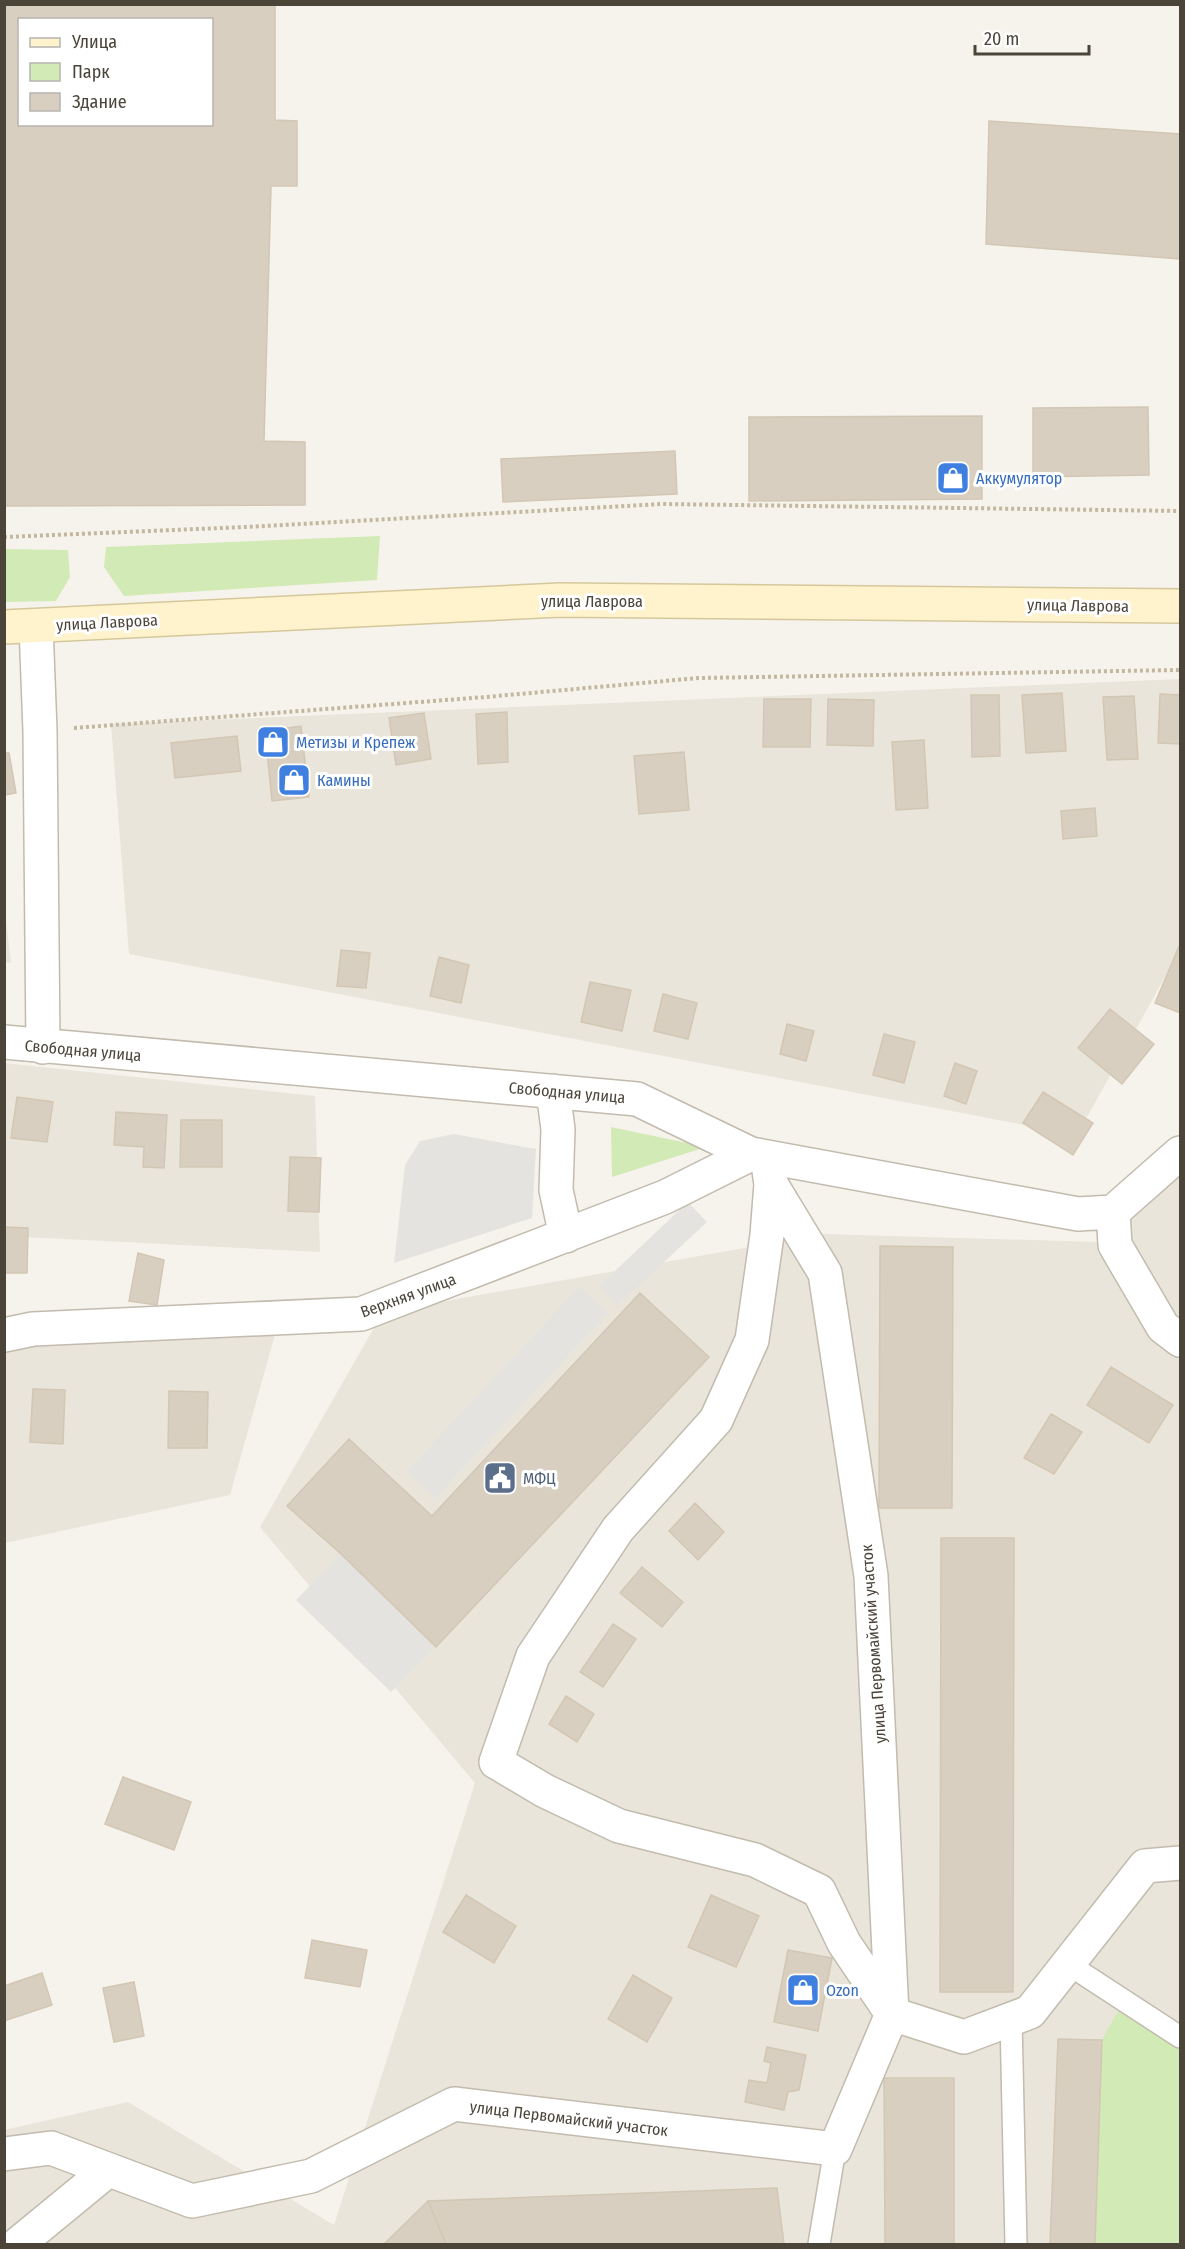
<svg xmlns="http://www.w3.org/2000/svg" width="1185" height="2249" viewBox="0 0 1185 2249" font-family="'Fira Sans Condensed',sans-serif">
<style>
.residential{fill:#eae5da}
.green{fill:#d2eab5}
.parking{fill:#e5e3e0}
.building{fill:#d8cfc1;stroke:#d3c7b4;stroke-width:1.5;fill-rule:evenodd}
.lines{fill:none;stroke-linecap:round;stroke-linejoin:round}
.lane-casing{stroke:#c2bbae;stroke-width:24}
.street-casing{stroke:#c2bbae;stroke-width:36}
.secondary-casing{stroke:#d6c79b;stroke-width:36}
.path{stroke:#c4b79f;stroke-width:4;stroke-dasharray:3 3;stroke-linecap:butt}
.lane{stroke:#fff;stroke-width:21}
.street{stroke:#fff;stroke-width:33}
.secondary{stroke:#fff3cd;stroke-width:33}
.labels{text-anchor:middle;stroke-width:6;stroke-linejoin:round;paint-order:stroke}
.shop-label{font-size:16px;fill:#366cbe;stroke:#fff;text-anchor:start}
.street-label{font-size:16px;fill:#4b4439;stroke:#fff}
.service-label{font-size:16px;fill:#4e5e75;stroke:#fff;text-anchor:start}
</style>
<rect width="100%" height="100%" fill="#f6f3ec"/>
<path class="residential" d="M 1180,679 L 1180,950 L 1077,1135 L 129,954 L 111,724 Z
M 4,911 L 5,911 L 11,963 L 5,962 Z
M 4,1063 L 315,1096 L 320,1252 L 5,1236 Z
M 1180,1141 L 1180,2244 L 5,2244 L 4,2130 L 128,2102 L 334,2225 L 475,1783 L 260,1527 L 383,1312 L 824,1234 L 1099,1242 Z
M 280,1317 L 230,1495 L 5,1543 L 5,1332 Z"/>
<path class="green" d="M 380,536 L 377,580 L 124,596 L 104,567 L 106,547 Z
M 5,549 L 68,550 L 70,577 L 56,601 L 5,602 Z
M 611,1127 L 706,1147 L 612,1177 Z
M 1124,2000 L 1180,2037 L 1180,2244 L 1095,2244 L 1102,2040 Z"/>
<path class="parking" d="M 454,1134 L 536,1149 L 532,1218 L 394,1263 L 405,1165 L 420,1141 Z
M 688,1202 L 707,1222 L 617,1306 L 599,1286 Z
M 579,1287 L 608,1313 L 435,1498 L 407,1471 Z
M 341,1554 L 436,1647 L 391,1692 L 296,1600 Z"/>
<path class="building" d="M 4,4 L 275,4 L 275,120 L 297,121 L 297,186 L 271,186 L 264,441 L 305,442 L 305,505 L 4,506 ZM 20,20 L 212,20 L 212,124 L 20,124 Z
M 989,121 L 1180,134 L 1180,259 L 986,244 Z
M 1148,407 L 1149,475 L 1033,477 L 1033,408 Z
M 982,416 L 982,499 L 749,501 L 749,417 Z
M 675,451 L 677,494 L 503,502 L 501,459 Z
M 1062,693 L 1066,751 L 1026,753 L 1022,695 Z
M 1160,694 L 1180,695 L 1180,744 L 1158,743 Z
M 971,695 L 999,695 L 1000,756 L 972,757 Z
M 1134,696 L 1138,759 L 1107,760 L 1103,697 Z
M 764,699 L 811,699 L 810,747 L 763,747 Z
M 828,699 L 874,700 L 873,746 L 827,745 Z
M 507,712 L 508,762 L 478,764 L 476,714 Z
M 424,713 L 431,759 L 396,765 L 389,718 Z
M 301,726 L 309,797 L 272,801 L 265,731 Z
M 237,736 L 241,771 L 175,778 L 171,743 Z
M 924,740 L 928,808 L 896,810 L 892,742 Z
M 684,752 L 689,810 L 639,814 L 634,756 Z
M 4,753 L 9,753 L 16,793 L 4,795 Z
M 1095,808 L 1097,836 L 1063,839 L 1061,811 Z
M 1180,944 L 1180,1013 L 1155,1003 Z
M 341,950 L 370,953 L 366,988 L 337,986 Z
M 439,957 L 469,965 L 461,1003 L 430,996 Z
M 590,982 L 631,990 L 622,1031 L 581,1022 Z
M 663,994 L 697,1003 L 688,1039 L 654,1031 Z
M 1110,1009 L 1154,1044 L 1122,1084 L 1078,1048 Z
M 787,1024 L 814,1031 L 806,1061 L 780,1054 Z
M 884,1034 L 915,1042 L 904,1083 L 873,1075 Z
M 955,1063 L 977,1071 L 966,1104 L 944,1096 Z
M 1043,1092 L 1093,1123 L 1073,1155 L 1023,1123 Z
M 17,1097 L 53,1102 L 47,1142 L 11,1138 Z
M 116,1112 L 167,1115 L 164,1168 L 143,1167 L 144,1147 L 114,1145 Z
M 181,1120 L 222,1120 L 222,1167 L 180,1167 Z
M 290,1157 L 321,1158 L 319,1212 L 288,1211 Z
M 4,1227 L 28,1228 L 27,1273 L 4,1273 Z
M 880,1246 L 953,1247 L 952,1508 L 879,1508 Z
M 138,1253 L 164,1260 L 157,1305 L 129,1301 Z
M 640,1293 L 709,1357 L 436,1647 L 341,1554 L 287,1506 L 349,1439 L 432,1516 Z
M 1111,1367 L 1173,1405 L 1149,1443 L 1087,1405 Z
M 33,1389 L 65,1390 L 63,1444 L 30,1442 Z
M 169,1391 L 208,1392 L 207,1448 L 168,1448 Z
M 1051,1414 L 1082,1432 L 1054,1474 L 1024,1458 Z
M 695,1503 L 724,1532 L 698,1560 L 669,1531 Z
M 941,1538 L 1014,1538 L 1013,1992 L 940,1992 Z
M 642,1567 L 683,1602 L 662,1627 L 620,1593 Z
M 613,1624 L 636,1639 L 603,1687 L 580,1672 Z
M 566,1696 L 594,1714 L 577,1742 L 549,1724 Z
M 123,1777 L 191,1802 L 174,1850 L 105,1824 Z
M 466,1895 L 516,1926 L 494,1963 L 443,1932 Z
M 711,1895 L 759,1916 L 736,1967 L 688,1947 Z
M 312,1940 L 367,1950 L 360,1987 L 305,1978 Z
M 788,1950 L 832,1958 L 818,2031 L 774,2022 Z
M 42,1973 L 52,2005 L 4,2021 L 4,1986 Z
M 633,1975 L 672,1998 L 647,2042 L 608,2019 Z
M 134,1982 L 144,2036 L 114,2042 L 103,1988 Z
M 1058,2039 L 1102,2040 L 1095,2244 L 1050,2244 Z
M 767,2047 L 806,2055 L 799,2090 L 788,2092 L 784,2110 L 745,2102 L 749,2080 L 767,2083 L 771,2063 L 764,2061 Z
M 884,2078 L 954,2078 L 954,2244 L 885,2244 Z
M 777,2188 L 784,2244 L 446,2244 L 428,2201 Z
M 428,2201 L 446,2244 L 384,2244 Z"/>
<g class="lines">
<defs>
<path id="lane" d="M 1068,1964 L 1180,2037
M 1011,2019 L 1016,2244
M 819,2244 L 835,2149"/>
<path id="street" d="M 36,626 L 40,731 L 43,1047
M 4,1042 L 637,1099 L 751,1154 L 1078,1214 L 1113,1212 L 1180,1153
M 553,1091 L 558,1129 L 556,1190 L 566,1236
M 767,1157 L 771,1184 L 767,1235 L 752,1340 L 716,1420 L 618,1529 L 533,1656 L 496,1762 L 545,1791 L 619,1826 L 755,1860 L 819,1891 L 844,1943 L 892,2014 L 964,2037 L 1030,2012 L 1145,1866 L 1180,1863
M 1113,1212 L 1115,1245 L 1163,1327 L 1180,1340
M 4,1335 L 33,1329 L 361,1314 L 665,1197 L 751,1154
M 4,2154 L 51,2148 L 192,2201 L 311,2176 L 454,2104 L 835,2149 L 892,2014 L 871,1576 L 825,1273 L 771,1184
M 18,2244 L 108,2170"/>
<path id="secondary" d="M 4,627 L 560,600 L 1180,606"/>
</defs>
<use href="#lane" class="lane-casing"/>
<use href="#street" class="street-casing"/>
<use href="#secondary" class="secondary-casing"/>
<path class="path" d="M 4,537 L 246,527 L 662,504 L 1180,511
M 74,728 L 486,697 L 698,678 L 1180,670"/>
<use href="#lane" class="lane"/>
<use href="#street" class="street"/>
<use href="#secondary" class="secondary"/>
</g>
<defs>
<symbol id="shop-square" viewBox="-11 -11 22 22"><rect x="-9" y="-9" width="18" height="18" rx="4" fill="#3f7fe0" stroke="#fff"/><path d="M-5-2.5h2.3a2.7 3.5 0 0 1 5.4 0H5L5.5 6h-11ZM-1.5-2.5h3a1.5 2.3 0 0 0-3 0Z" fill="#fff"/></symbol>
<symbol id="civic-square" viewBox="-11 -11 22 22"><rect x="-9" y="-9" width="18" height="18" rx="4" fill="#5c6f8a" stroke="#fff"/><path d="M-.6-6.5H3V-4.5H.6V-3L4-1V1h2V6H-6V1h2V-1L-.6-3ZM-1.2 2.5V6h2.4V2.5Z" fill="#fff"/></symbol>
</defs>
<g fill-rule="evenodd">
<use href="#shop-square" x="934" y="459" width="38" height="38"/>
<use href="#shop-square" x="254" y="723" width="38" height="38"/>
<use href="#shop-square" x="275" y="761" width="38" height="38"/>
<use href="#civic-square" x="481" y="1459" width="38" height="38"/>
<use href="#shop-square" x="784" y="1971" width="38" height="38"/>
</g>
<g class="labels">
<g class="shop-label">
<text x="976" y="484">Аккумулятор</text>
<text x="296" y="748">Метизы и Крепеж</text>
<text x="317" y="786">Камины</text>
<text x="826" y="1996">Ozon</text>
</g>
<g class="street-label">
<text x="592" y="607">улица Лаврова</text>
<text transform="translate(1078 605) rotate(1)" y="6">улица Лаврова</text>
<text transform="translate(107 622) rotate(-3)" y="6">улица Лаврова</text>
<text transform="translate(83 1050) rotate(5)" y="6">Свободная улица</text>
<text transform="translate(567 1092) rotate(5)" y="6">Свободная улица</text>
<text transform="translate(408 1295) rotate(-20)" y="6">Верхняя улица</text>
<text transform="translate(873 1644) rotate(-94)" y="6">улица Первомайский участок</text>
<text transform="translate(569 2118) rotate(7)" y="6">улица Первомайский участок</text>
</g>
<g class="service-label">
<text x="523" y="1484">МФЦ</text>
</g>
</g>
<rect width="1185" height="2249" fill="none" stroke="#4b4439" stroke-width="12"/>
<rect x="18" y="18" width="195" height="108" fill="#ffffff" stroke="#b7b4b0" stroke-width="1.5"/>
<rect x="30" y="38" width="30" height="9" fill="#fff3cd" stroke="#b7b4b0" stroke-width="1.5"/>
<text x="72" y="48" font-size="18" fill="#4b4439">Улица</text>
<rect x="30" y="63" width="30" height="18" fill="#d2eab5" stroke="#b7b4b0" stroke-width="1.5"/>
<text x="72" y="78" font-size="18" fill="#4b4439">Парк</text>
<rect x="30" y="93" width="30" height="18" fill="#d8cfc1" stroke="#b7b4b0" stroke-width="1.5"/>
<text x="72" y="108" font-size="18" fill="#4b4439">Здание</text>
<path d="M975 45v9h114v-9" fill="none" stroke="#4b4439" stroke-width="3"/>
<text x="984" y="45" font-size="18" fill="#4b4439" stroke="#ffffff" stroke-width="4.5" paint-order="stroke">20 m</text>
</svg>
